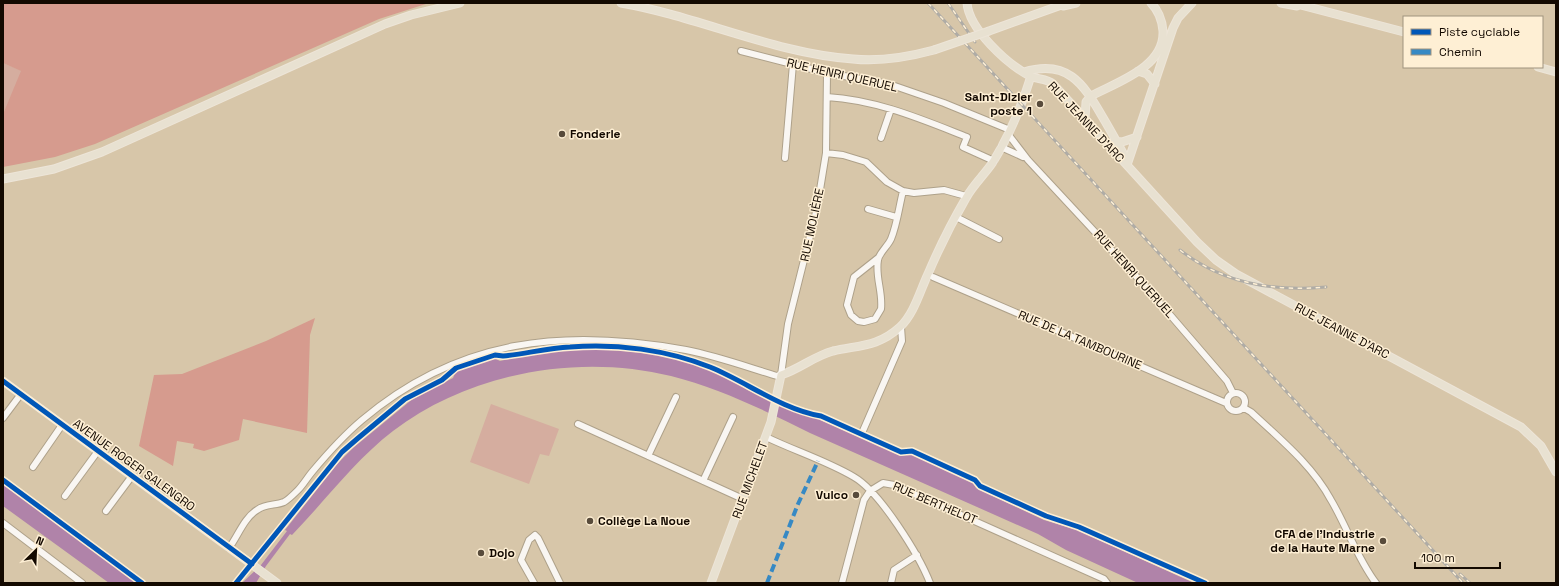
<svg xmlns="http://www.w3.org/2000/svg" width="1559" height="586" viewBox="0 0 1559 586" font-family="'Space Grotesk',sans-serif">
<style>
.green{fill:#d5ad9f}
.forest{fill:#d69b8e}
.water{fill:#b083a9}
.lines{fill:none;stroke-linecap:round;stroke-linejoin:round}
.minor-casing{stroke:#aea18a;stroke-width:8}
.major-casing{stroke:#ede5d8;stroke-width:9}
.minor{stroke:#f9f6f2;stroke-width:6}
.major{stroke:#e8e1d1;stroke-width:7}
.rail-casing{stroke:#afaca6;stroke-width:3}
.rail{stroke:#feefd4;stroke-width:1.5;stroke-dasharray:4.5;stroke-linecap:butt}
.major-bridge-casing{stroke:#ede5d8;stroke-width:9;stroke-linecap:butt}
.major-bridge{stroke:#e8e1d1;stroke-width:7}
.quiet{stroke:#3689c4;stroke-width:4;stroke-dasharray:8 4;stroke-linecap:butt}
.cycleway-casing{stroke:#feefd4;stroke-width:8}
.cycleway{stroke:#0057b8;stroke-width:5}
.poi-dot{fill:#584b3b;stroke:#feefd4;stroke-width:1.5}
.labels{text-anchor:middle;stroke-width:3;stroke-linejoin:round;paint-order:stroke}
.street-label{font-size:12px;fill:#130900;stroke:#feefd4}
.poi-label{font-size:12px;font-weight:bold;fill:#130900;stroke:#feefd4;text-anchor:end}
</style>
<rect width="100%" height="100%" fill="#d7c6a9"/>
<path class="green" d="M 3,63 L 22,71 L 3,114 Z
M 491,404 L 559,429 L 549,456 L 540,454 L 529,484 L 470,462 Z"/>
<path class="forest" d="M 3,3 L 429,3 L 379,19 L 95,144 L 55,157 L 3,167 L 3,114 L 21,71 L 3,63 Z
M 315,318 L 310,335 L 307,433 L 243,419 L 239,440 L 204,451 L 193,448 L 194,444 L 177,441 L 173,466 L 139,446 L 154,375 L 182,374 L 266,341 Z"/>
<path class="water" d="M 565,350 C 617,348 681,353 728,377 C 737,382 744,389 754,393 C 774,402 795,409 816,418 C 844,430 873,443 901,456 L 911,454 L 972,481 L 976,488 L 1044,520 L 1077,530 L 1194,583 L 1138,583 L 1066,550 L 1038,534 L 810,433 C 766,411 719,388 671,376 C 578,353 469,373 393,431 C 354,461 326,500 292,535 L 290,534 L 266,566 L 256,583 L 242,583 L 261,565 L 287,531 L 285,530 L 337,464 L 353,448 L 415,397 L 453,378 L 456,371 L 494,358 L 500,361 L 536,353 Z
M 3,483 L 137,583 L 109,583 L 3,506 Z"/>
<g class="lines">
<defs>
<path id="minor" d="M 741,51 L 827,73 L 889,84 L 944,103 L 1010,130
M 827,97 C 877,100 921,119 967,137 L 963,147 L 994,161
M 1008,134 L 1028,160 L 1147,288 L 1227,381 L 1233,393
M 881,138 L 891,109
M 1001,147 L 1023,157
M 826,153 L 843,155 L 866,162 L 887,182 L 903,191 L 914,193 L 944,190 L 966,196
M 785,158 L 793,64
M 868,209 L 896,217
M 956,217 L 999,239
M 878,258 L 854,277 L 847,305 L 851,315 L 858,321 L 864,322 L 875,319 L 881,309 C 883,292 875,277 878,260 C 879,253 888,246 891,239 C 897,225 899,207 903,191
M 933,277 L 1226,403
M1227 402a9 9 0 1 1 18 0a9 9 0 1 1-18 0Z
M 1244,408 L 1251,412 C 1280,439 1312,465 1331,500 C 1347,527 1357,558 1376,583
M 3,418 L 21,394
M 578,424 L 743,499
M 862,433 L 902,341 L 901,327
M 766,437 C 795,451 827,461 854,477 C 880,492 919,555 930,583
M 648,456 L 676,397
M 33,467 L 62,425
M 703,481 L 733,417
M 65,496 L 98,451
M 106,511 L 132,476
M 3,523 L 82,583
M 229,548 C 238,536 244,518 257,510 C 267,503 275,506 284,502 C 288,500 294,494 298,490 C 303,485 307,478 312,472 C 327,454 343,436 362,420 C 459,338 565,328 686,350 C 717,356 747,367 777,376 L 781,375 L 788,324 L 817,208 L 826,153 L 827,73
M 534,583 L 521,560 L 529,540 L 535,535 L 538,538 L 560,583
M 842,583 L 864,500 L 870,491 L 883,483 L 894,485 L 1104,579 L 1107,583
M 891,583 L 894,570 L 917,555"/>
<path id="major" d="M 621,3 C 697,16 776,54 853,59 C 881,62 908,57 934,50
M 967,3 C 969,29 1007,64 1030,76 C 1038,80 1046,78 1053,84 L 1197,242 L 1216,260 L 1236,274 L 1521,427 L 1541,446 L 1556,472
M 1281,3 L 1297,6
M 1293,3 L 1404,32
M 1063,6 L 1076,3
M 989,31 L 1067,3
M 1538,67 L 1556,72
M 1138,71 L 1147,74 L 1155,84
M 1024,72 C 1067,59 1083,83 1102,116 C 1111,131 1119,146 1128,162
M 1085,119 L 1086,102 L 1091,96 C 1117,82 1165,67 1163,31 C 1162,19 1159,11 1151,3
M 1114,141 L 1122,142 L 1137,137
M 1128,162 L 1173,28 L 1178,18 L 1192,3
M 3,179 L 54,169 L 102,152 L 385,24 L 411,15 L 460,3
M 3,381 L 277,583
M 711,583 L 771,422 L 781,375 C 800,369 814,356 833,351 C 859,345 878,347 900,327 C 914,314 920,291 928,274 C 939,248 952,222 966,198 C 973,185 985,174 993,162 C 1009,136 1022,105 1031,76"/>
</defs>
<use href="#minor" class="minor-casing"/>
<use href="#major" class="major-casing"/>
<use href="#minor" class="minor"/>
<use href="#major" class="major"/>
<defs>
<path id="rail" d="M 928,3 L 1463,583
M 948,3 L 975,42
M 1180,250 C 1222,283 1274,292 1326,287
M 1460,574 L 1470,583"/>
</defs>
<use href="#rail" class="rail-casing"/>
<use href="#rail" class="rail"/>
<defs>
<path id="major-bridge" d="M 934,50 L 989,31"/>
</defs>
<use href="#major-bridge" class="major-bridge-casing"/>
<use href="#major-bridge" class="major-bridge"/>
<path class="quiet" d="M 767,583 L 798,504 L 818,461"/>
<defs>
<path id="cycleway" d="M 3,381 L 252,564
M 3,480 L 142,583
M 236,583 L 342,452 L 357,439 L 405,399 L 442,380 L 456,368 L 495,355 L 503,356 C 525,354 547,348 570,347 C 616,343 667,350 710,367 C 747,382 781,409 821,416 L 901,452 L 912,451 L 975,480 L 980,486 L 1046,516 L 1079,527 L 1205,583"/>
</defs>
<use href="#cycleway" class="cycleway-casing"/>
<use href="#cycleway" class="cycleway"/>
</g>
<g class="poi-dot">
<circle cx="1040" cy="104" r="4"/>
<circle cx="562" cy="134" r="4"/>
<circle cx="856" cy="495" r="4"/>
<circle cx="590" cy="521" r="4"/>
<circle cx="1383" cy="541" r="4"/>
<circle cx="481" cy="553" r="4"/>
</g>
<g class="labels">
<g class="street-label">
<text transform="translate(842 75) rotate(13)" y="4">RUE HENRI QUERUEL</text>
<text transform="translate(1086 122) rotate(47)" y="4">RUE JEANNE D'ARC</text>
<text transform="translate(812 225) rotate(-78)" y="4">RUE MOLIÈRE</text>
<text transform="translate(1134 274) rotate(48)" y="4">RUE HENRI QUERUEL</text>
<text transform="translate(1342 331) rotate(28)" y="4">RUE JEANNE D'ARC</text>
<text transform="translate(1080 340) rotate(23)" y="4">RUE DE LA TAMBOURINE</text>
<text transform="translate(134 465) rotate(36)" y="4">AVENUE ROGER SALENGRO</text>
<text transform="translate(750 480) rotate(-70)" y="4">RUE MICHELET</text>
<text transform="translate(935 503) rotate(23)" y="4">RUE BERTHELOT</text>
</g>
<g class="poi-label">
<text x="1032" y="101">Saint-Dizier<tspan x="1032" dy="14">poste 1</tspan></text>
<text x="570" y="138" text-anchor="start">Fonderie</text>
<text x="848" y="499">Vulco</text>
<text x="598" y="525" text-anchor="start">Collège La Noue</text>
<text x="1375" y="538">CFA de l'Industrie<tspan x="1375" dy="14">de la Haute Marne</tspan></text>
<text x="489" y="557" text-anchor="start">Dojo</text>
</g>
</g>
<rect width="1559" height="586" fill="none" stroke="#130900" stroke-width="8"/>
<rect x="1403" y="16" width="140" height="52" fill="#feefd4" stroke="#a0937f"/>
<rect x="1411" y="29" width="20" height="6" fill="#0057b8" stroke="#a0937f"/>
<text x="1439" y="36" font-size="12" fill="#130900">Piste cyclable</text>
<rect x="1411" y="49" width="20" height="6" fill="#3689c4" stroke="#a0937f"/>
<text x="1439" y="56" font-size="12" fill="#130900">Chemin</text>
<g transform="translate(36 550) rotate(24)" stroke="#feefd4" stroke-width="3" paint-order="stroke">
<path d="M0-3L7 15L0 10L-7 15Z" fill="#130900"/>
<text y="-6" font-size="11" font-weight="bold" text-anchor="middle" fill="#130900">N</text>
</g>
<path d="M1415 562v6h85v-6" fill="none" stroke="#130900" stroke-width="2"/>
<text x="1421" y="562" font-size="12" fill="#130900" stroke="#feefd4" stroke-width="3" paint-order="stroke">100 m</text>
</svg>
